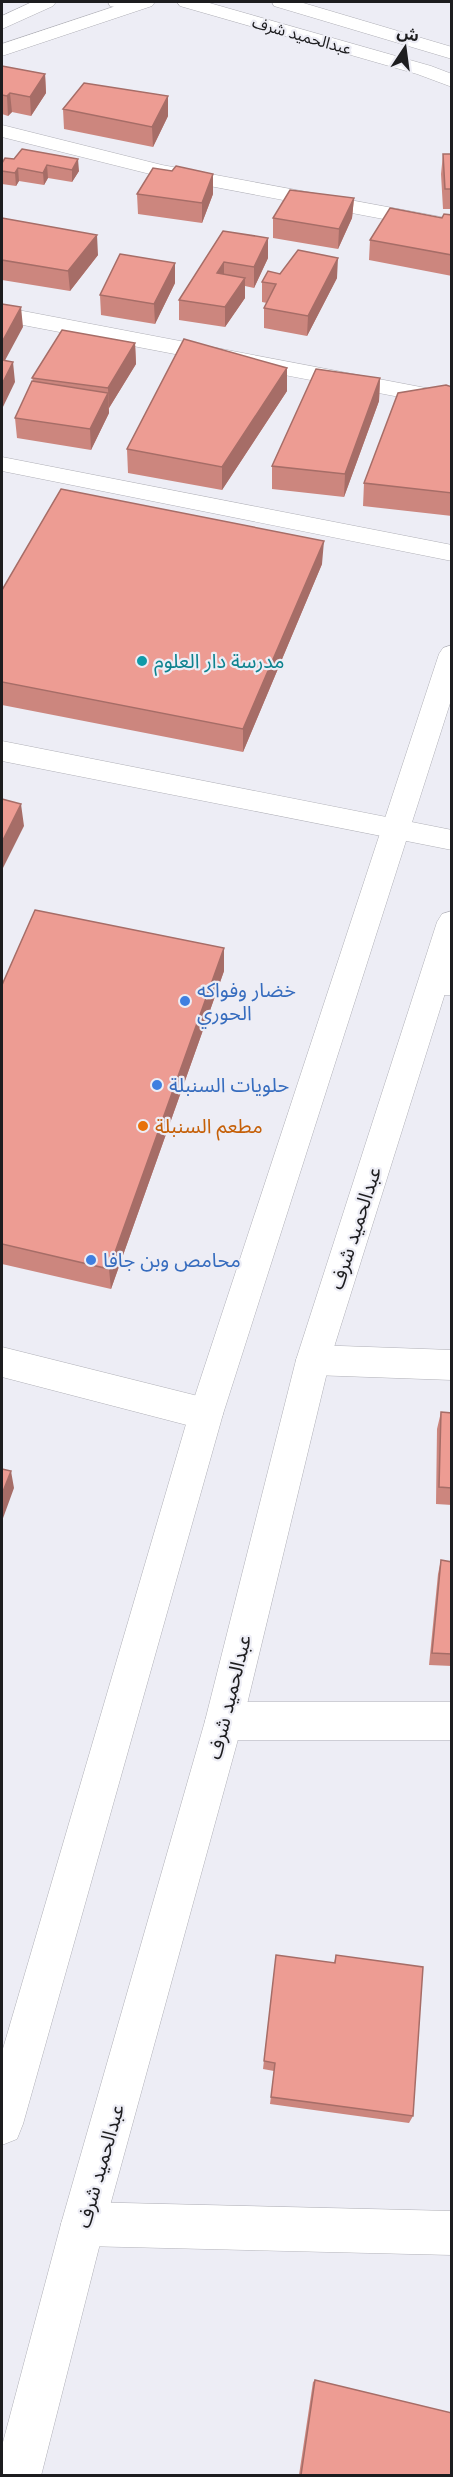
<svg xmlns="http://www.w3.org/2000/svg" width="453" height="2477" viewBox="0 0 453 2477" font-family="'Playfair Display','Noto Sans Arabic',serif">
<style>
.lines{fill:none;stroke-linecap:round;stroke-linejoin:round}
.minor-casing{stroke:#b0b0b7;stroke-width:1}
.tertiary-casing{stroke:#b0b0b7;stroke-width:1}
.primary-casing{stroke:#b0b0b7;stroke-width:1}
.minor{fill:#fff;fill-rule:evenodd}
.tertiary{fill:#fff;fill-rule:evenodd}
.primary{fill:#fff;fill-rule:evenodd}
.wall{fill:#cc867e}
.shaded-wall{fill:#a66d67}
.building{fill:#ed9c93;stroke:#a66d67;stroke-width:1.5}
.culture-dot{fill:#0f9aa8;stroke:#ededf5;stroke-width:2}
.shop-dot{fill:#3f7fe0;stroke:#ededf5;stroke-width:2}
.food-dot{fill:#e8710a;stroke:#ededf5;stroke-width:2}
.labels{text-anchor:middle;stroke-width:4.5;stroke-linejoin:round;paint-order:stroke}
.far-street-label{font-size:16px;fill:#1d1d1f;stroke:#ededf5}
.culture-label{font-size:20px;fill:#0d838f;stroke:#ededf5;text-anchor:start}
.shop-label{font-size:20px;fill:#366cbe;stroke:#ededf5;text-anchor:start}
.food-label{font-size:20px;fill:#c56008;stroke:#ededf5;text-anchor:start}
.street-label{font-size:20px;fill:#1d1d1f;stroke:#ededf5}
</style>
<rect width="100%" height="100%" fill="#ededf5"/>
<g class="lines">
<defs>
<path id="minor" d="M 2,125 L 162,165 L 452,219 L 452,232 L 162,177 L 2,137 Z
M 2,307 L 452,393 L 452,407 L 2,321 Z
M 2,457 L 452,545 L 452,561 L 2,471 Z
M 2,741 L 452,830 L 452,850 L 2,761 Z
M 433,971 L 452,971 L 452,995 L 433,995 L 422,991 L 418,983 L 422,975 Z
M 313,1345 L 452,1350 L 452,1380 L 313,1375 L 301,1371 L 296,1360 L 301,1349 Z
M 2,1347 L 206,1398 L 218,1403 L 223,1414 L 218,1425 L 206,1430 L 2,1377 Z
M 224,1702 L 452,1702 L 452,1740 L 224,1740 L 210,1734 L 205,1721 L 210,1708 Z
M 83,2202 L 452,2211 L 452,2255 L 83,2246 L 67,2240 L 61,2224 L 67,2208 Z"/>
<path id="tertiary" d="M 32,2 L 56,2 L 53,6 L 2,29 L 2,16 Z
M 128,2 L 155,2 L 152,6 L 2,56 L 2,44 Z"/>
<path id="primary" d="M 108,2 L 151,2 L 148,6 C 136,9 122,9 110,6 Z
M 177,2 L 206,2 L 431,66 L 452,74 L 452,87 L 417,74 L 180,6 Z
M 272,2 L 300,2 L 452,47 L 452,59 L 274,6 Z
M 452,645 L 452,697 L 223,1414 L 23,2124 L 17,2139 L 2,2145 L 2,2052 L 189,1414 L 439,654 L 443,648 Z
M 452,911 L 452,971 L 330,1360 L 243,1721 L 105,2224 L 41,2476 L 2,2476 L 2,2446 L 61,2224 L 205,1721 L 296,1360 L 437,922 L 442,914 Z"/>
</defs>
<use href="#minor" class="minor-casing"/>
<use href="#tertiary" class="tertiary-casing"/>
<use href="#primary" class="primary-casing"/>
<use href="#minor" class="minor"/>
<use href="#tertiary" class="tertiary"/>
<use href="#primary" class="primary"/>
</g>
<path class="wall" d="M 2,66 L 45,74 L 46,93 L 31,116 L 12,112 L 8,116 L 2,114 Z
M 63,109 L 168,116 L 153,147 L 64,129 Z
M 443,154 L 452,154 L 452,209 L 443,209 L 441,174 Z
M 5,158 L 79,171 L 72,182 L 48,178 L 44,185 L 19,181 L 16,186 L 2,184 L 2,163 Z
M 137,194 L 213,194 L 202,223 L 138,214 Z
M 354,198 L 352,218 L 338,249 L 273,238 L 273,218 Z
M 452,215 L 452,276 L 369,260 L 370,240 Z
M 2,218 L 98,255 L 70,291 L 2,280 Z
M 223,231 L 268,258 L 254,288 L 245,286 L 245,298 L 225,327 L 179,320 L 179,300 Z
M 175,263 L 175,283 L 155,324 L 101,315 L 100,295 Z
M 337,278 L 307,336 L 264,328 L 264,308 L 267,303 L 262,302 L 262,282 Z
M 135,343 L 136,364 L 109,408 L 109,413 L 91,450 L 17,438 L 15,418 L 33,381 L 32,378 Z
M 287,368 L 287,391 L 222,490 L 128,473 L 127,449 Z
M 380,378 L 379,401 L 344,497 L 272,489 L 272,466 Z
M 452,387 L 452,516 L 363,506 L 364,483 Z
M 322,564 L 243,752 L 2,705 L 2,590 Z
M 224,948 L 224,971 L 111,1289 L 2,1264 L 2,985 Z
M 441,1412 L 452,1413 L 452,1505 L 436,1504 L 437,1429 Z
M 441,1560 L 452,1562 L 452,1666 L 429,1665 L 438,1574 Z
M 276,1955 L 334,1963 L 336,1955 L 413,2116 L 409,2123 L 270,2104 L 274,2071 L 263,2069 Z
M 315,2380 L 452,2475 L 299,2475 L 313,2382 Z"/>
<path class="shaded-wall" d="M 45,74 L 46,93 L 31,116 L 30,97 Z
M 10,93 L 12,112 L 8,116 L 7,96 Z
M 168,96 L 168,116 L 153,147 L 152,127 Z
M 78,159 L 79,171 L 72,182 L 72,170 Z
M 47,165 L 48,178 L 44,185 L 43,173 Z
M 18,168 L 19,181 L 16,186 L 15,173 Z
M 213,174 L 213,194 L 202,223 L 202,203 Z
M 354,198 L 352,218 L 338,249 L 339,229 Z
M 97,235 L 98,255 L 70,291 L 68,271 Z
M 268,238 L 268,258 L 254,288 L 254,267 Z
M 338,258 L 337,278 L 307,336 L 308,316 Z
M 224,262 L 224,282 L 217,273 Z
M 175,263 L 175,283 L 155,324 L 154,304 Z
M 245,278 L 245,298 L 225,327 L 225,307 Z
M 21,307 L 23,327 L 2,366 L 2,342 Z
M 135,343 L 136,364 L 109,408 L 108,388 Z
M 13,362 L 15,382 L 2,409 L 2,384 Z
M 287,368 L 287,391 L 222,490 L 222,467 Z
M 380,378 L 379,401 L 344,497 L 345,474 Z
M 108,393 L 109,413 L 91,450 L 90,429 Z
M 324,541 L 322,564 L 243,752 L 243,729 Z
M 21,804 L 24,826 L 2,870 L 2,842 Z
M 224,948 L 224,971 L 111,1289 L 109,1269 Z
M 11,1471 L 14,1488 L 2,1521 L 2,1494 Z"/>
<path class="building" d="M 2,66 L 45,74 L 30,97 L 10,93 L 7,96 L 2,95 Z
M 84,83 L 168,96 L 152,127 L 63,109 Z
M 22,149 L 78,159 L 72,170 L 47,165 L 43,173 L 18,168 L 15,173 L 2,171 L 2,163 L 5,158 L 14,159 Z
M 443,154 L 452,154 L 452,189 L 445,189 Z
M 176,166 L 213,174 L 202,203 L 137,194 L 153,168 L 172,171 Z
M 290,190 L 354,198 L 339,229 L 273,218 Z
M 390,208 L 442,218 L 444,214 L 452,215 L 452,255 L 370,240 Z
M 2,218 L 97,235 L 68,271 L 2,260 Z
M 223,231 L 268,238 L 254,267 L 224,262 L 217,273 L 245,278 L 225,307 L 179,300 Z
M 298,250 L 338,258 L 308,316 L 264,308 L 276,284 L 262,282 L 268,271 L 280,274 Z
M 120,254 L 175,263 L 154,304 L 100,295 Z
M 2,304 L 21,307 L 2,342 Z
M 62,330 L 135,343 L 108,388 L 32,378 Z
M 184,339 L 287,368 L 222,467 L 127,449 Z
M 2,360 L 13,362 L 2,384 Z
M 316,369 L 380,378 L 345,474 L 272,466 Z
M 32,381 L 108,393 L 90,429 L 15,418 Z
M 446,385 L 452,387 L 452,493 L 364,483 L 398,393 Z
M 61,489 L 324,541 L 243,729 L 2,682 L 2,590 Z
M 2,799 L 21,804 L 2,842 Z
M 35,910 L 224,948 L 109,1269 L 2,1244 L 2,985 Z
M 441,1412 L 452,1413 L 452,1488 L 439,1487 Z
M 2,1469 L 11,1471 L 2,1494 Z
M 441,1560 L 452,1562 L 452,1654 L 432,1653 Z
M 276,1955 L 335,1963 L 336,1955 L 423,1967 L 413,2116 L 271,2097 L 275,2063 L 264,2061 Z
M 315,2380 L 452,2413 L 452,2475 L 301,2475 Z"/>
<circle class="culture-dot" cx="142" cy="661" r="6"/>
<g class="shop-dot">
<circle cx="185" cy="1001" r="6"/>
<circle cx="157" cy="1085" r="6"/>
<circle cx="91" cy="1260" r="6"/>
</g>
<circle class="food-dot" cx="143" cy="1126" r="6"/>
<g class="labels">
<g class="far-street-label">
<text transform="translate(302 35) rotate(16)" y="6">عبدالحميد شرف</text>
</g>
<g class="culture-label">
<text x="154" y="668">مدرسة دار العلوم</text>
</g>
<g class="shop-label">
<text x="197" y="997">خضار وفواكه<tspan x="197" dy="23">الحوري</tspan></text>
<text x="169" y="1092">حلويات السنبلة</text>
<text x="103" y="1267">محامص وبن جافا</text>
</g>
<g class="food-label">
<text x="155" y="1133">مطعم السنبلة</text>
</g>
<g class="street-label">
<text transform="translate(355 1228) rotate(-72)" y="7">عبدالحميد شرف</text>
<text transform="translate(229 1697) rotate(-76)" y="7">عبدالحميد شرف</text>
<text transform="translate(100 2166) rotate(-74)" y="7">عبدالحميد شرف</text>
</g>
</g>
<rect width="453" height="2477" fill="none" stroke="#1d1d1f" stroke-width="6"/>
<g transform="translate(405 48) rotate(13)" stroke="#ededf5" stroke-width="4.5" paint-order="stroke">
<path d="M0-4.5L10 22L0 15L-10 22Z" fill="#1d1d1f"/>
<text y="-9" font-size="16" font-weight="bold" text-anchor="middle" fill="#1d1d1f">ش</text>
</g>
</svg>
